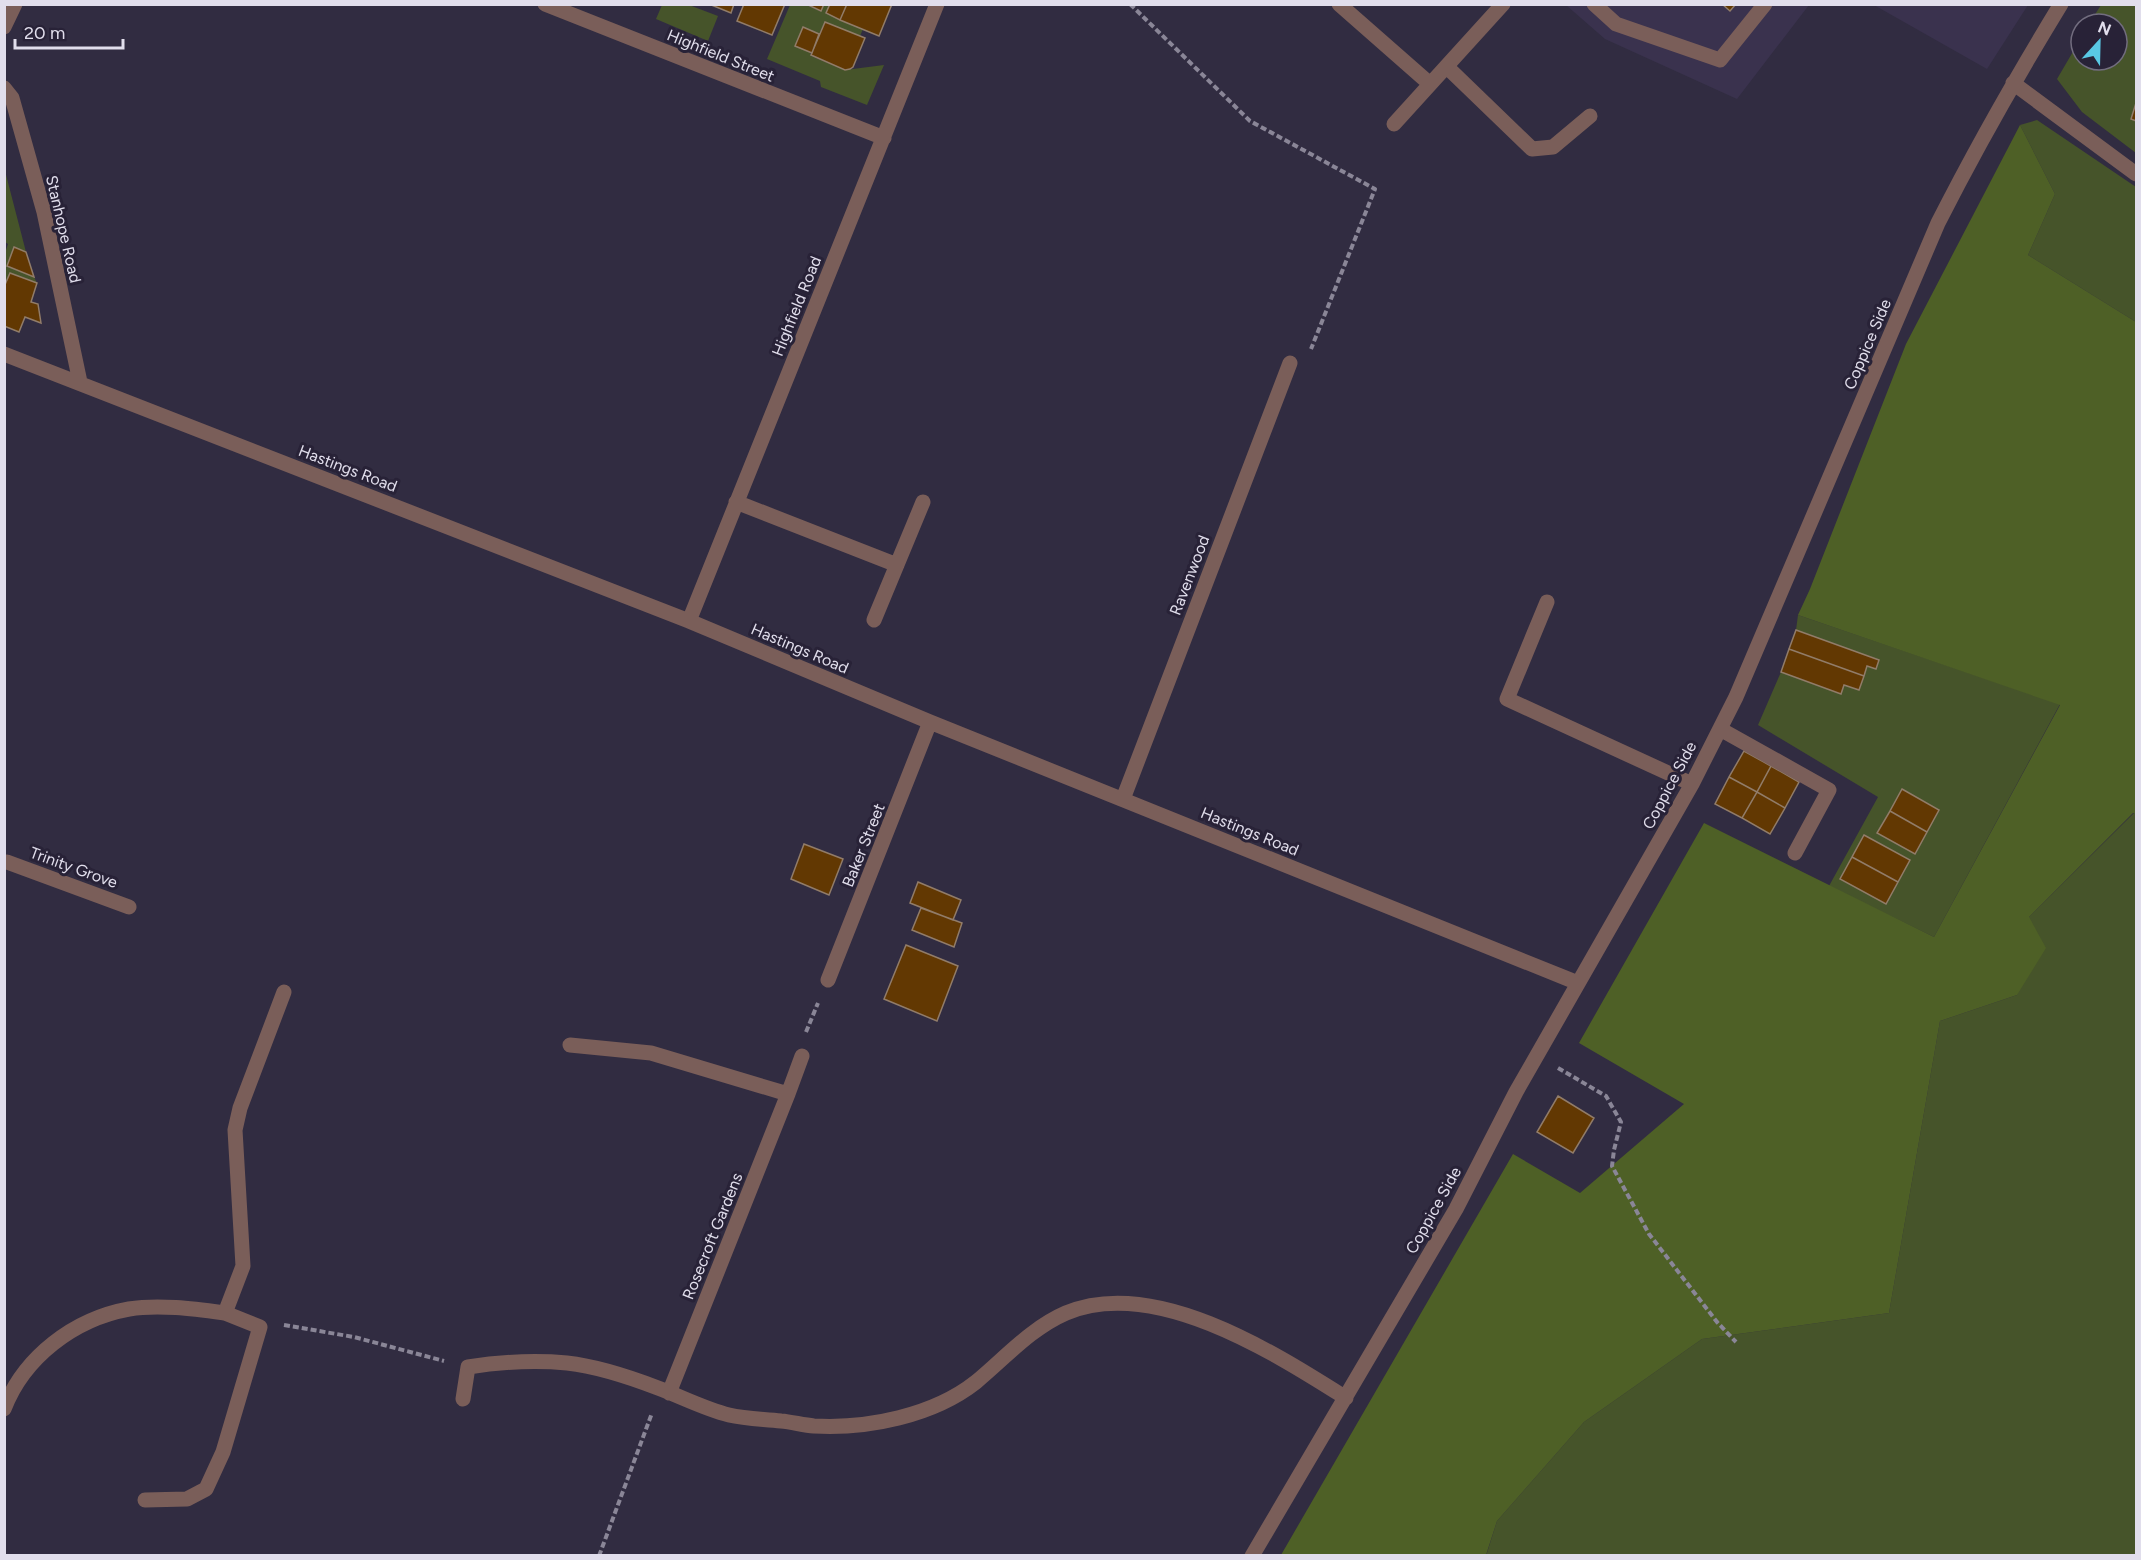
<svg xmlns="http://www.w3.org/2000/svg" width="2141" height="1560" viewBox="0 0 2141 1560" font-family="Figtree,sans-serif">
<style>
.built{fill:#3a324e}
.green{fill:#46542a}
.forest{fill:#4e6026}
.building{fill:#623802;stroke:#917c69;stroke-width:1.5}
.lines{fill:none;stroke-linecap:round;stroke-linejoin:round}
.path{stroke:#8a8697;stroke-width:4;stroke-dasharray:6 3;stroke-linecap:butt}
.minor{stroke:#7a5e59;stroke-width:15}
.labels{text-anchor:middle;stroke-width:6;stroke-linejoin:round;paint-order:stroke}
.street-label{font-size:16px;fill:#e1deec;stroke:#282237}
</style>
<rect width="100%" height="100%" fill="#312c41"/>
<path class="built" d="M 1566,5 L 1809,5 L 1737,99 L 1605,39 Z
M 1874,5 L 2028,4 L 2028,5 L 1987,69 Z"/>
<path class="green" d="M 662,5 L 689,5 L 718,16 L 708,41 L 656,19 Z
M 790,5 L 806,5 L 820,11 L 824,5 L 830,5 L 826,13 L 863,29 L 860,36 L 825,22 L 819,34 L 803,28 L 811,56 L 845,70 L 884,65 L 867,105 L 821,87 L 820,81 L 767,59 Z
M 2101,5 L 2136,5 L 2136,153 L 2082,112 L 2057,79 L 2081,38 L 2081,60 L 2117,60 L 2117,24 L 2089,24 Z
M 2037,120 L 2136,187 L 2136,322 L 2028,255 L 2055,194 L 2020,125 Z
M 4,167 L 26,252 L 14,247 L 7,266 L 34,277 L 37,283 L 10,273 L 5,287 L 5,253 L 8,244 L 5,242 Z
M 1798,615 L 2060,704 L 1934,937 L 1829,886 L 1878,797 L 1758,725 L 1781,672 L 1841,694 L 1844,685 L 1859,690 L 1867,666 L 1879,660 L 1796,630 Z
M 2134,813 L 2136,813 L 2136,1555 L 1486,1556 L 1497,1521 L 1584,1422 L 1702,1339 L 1889,1313 L 1940,1021 L 2017,995 L 2029,917 Z"/>
<path class="forest" d="M 2020,125 L 2055,194 L 2028,255 L 2136,322 L 2136,813 L 2133,813 L 2029,917 L 2046,948 L 2017,995 L 1940,1021 L 1889,1313 L 1702,1339 L 1584,1422 L 1497,1521 L 1486,1555 L 1281,1555 L 1513,1154 L 1580,1193 L 1684,1104 L 1579,1043 L 1704,823 L 1934,937 L 2060,705 L 1798,615 L 1810,589 L 1906,344 Z"/>
<path class="building" d="M 709,4 L 734,4 L 731,13 Z
M 744,4 L 785,4 L 772,35 L 737,21 Z
M 806,4 L 824,4 L 821,11 Z
M 830,4 L 847,4 L 840,20 L 826,13 Z
M 847,4 L 892,4 L 879,36 L 840,20 Z
M 1722,4 L 1736,4 L 1730,11 Z
M 825,22 L 865,38 L 853,67 L 850,69 L 845,70 L 811,55 Z
M 803,27 L 819,34 L 812,53 L 795,46 Z
M 2136,103 L 2136,121 L 2131,119 Z
M 14,247 L 26,252 L 34,277 L 7,266 Z
M 10,273 L 37,283 L 31,302 L 38,304 L 41,323 L 25,317 L 19,332 L 4,326 L 4,287 Z
M 1796,630 L 1879,660 L 1876,669 L 1867,666 L 1864,676 L 1789,649 Z
M 1789,649 L 1864,676 L 1859,690 L 1844,685 L 1841,694 L 1781,672 Z
M 1744,751 L 1771,766 L 1757,792 L 1729,777 Z
M 1771,766 L 1799,782 L 1785,808 L 1757,792 Z
M 1729,777 L 1757,792 L 1742,818 L 1715,804 Z
M 1902,789 L 1939,810 L 1927,832 L 1890,811 Z
M 1757,792 L 1785,808 L 1770,834 L 1742,818 Z
M 1890,811 L 1927,832 L 1915,854 L 1877,833 Z
M 1864,835 L 1910,860 L 1898,882 L 1852,857 Z
M 804,844 L 843,859 L 829,895 L 791,879 Z
M 1852,857 L 1898,882 L 1886,904 L 1840,879 Z
M 918,882 L 961,900 L 953,920 L 910,903 Z
M 921,908 L 962,923 L 954,947 L 912,930 Z
M 906,945 L 958,966 L 937,1021 L 884,999 Z
M 1558,1096 L 1594,1118 L 1573,1153 L 1537,1132 Z"/>
<g class="lines">
<path class="path" d="M 1130,4 L 1250,121 L 1375,189 L 1311,349
M 806,1032 L 818,1003
M 1558,1068 L 1606,1096 L 1621,1122 L 1614,1150 L 1612,1166 L 1649,1234 L 1717,1322 L 1736,1342
M 284,1325 L 354,1337 L 444,1361
M 599,1556 L 652,1413"/>
<path class="minor" d="M 545,4 L 884,138
M 1339,4 L 1430,84
M 1594,4 L 1616,24 L 1720,60 L 1765,4
M 4,27 L 15,4
M 1447,67 L 1532,149 L 1553,147 L 1590,116
M 2013,83 L 2136,174
M 4,88 L 12,98 L 44,212 L 80,382
M 1394,124 L 1503,4
M 4,354 L 689,621 L 930,722 L 1578,983
M 736,502 L 897,565
M 1547,602 L 1507,699 L 1692,784
M 874,620 L 923,502
M 689,621 L 937,4
M 1720,729 L 1829,790 L 1795,853
M 1123,799 L 1290,363
M 7,862 L 129,907
M 828,980 L 930,722
M 570,1045 L 651,1053 L 788,1094 L 669,1393
M 788,1094 L 802,1056
M 463,1399 L 468,1367 C 500,1362 534,1360 567,1363 C 594,1366 632,1378 658,1388 C 682,1397 705,1409 729,1415 C 746,1419 764,1419 781,1421 C 792,1422 803,1425 814,1426 C 867,1429 933,1416 976,1382 C 1004,1359 1031,1328 1066,1313 C 1154,1276 1273,1352 1346,1398
M 4,1409 C 24,1357 74,1319 129,1309 C 159,1304 195,1309 225,1313 L 243,1266 L 235,1130 L 240,1108 L 284,992
M 145,1500 L 187,1499 L 206,1489 L 223,1452 L 260,1327 L 225,1313
M 1252,1556 L 1456,1209 L 1516,1092 L 1692,784 L 1736,697 L 1938,223 C 1976,148 2017,76 2061,4"/>
</g>
<g class="labels">
<g class="street-label">
<text transform="translate(721 55) rotate(22)" y="6">Highfield Street</text>
<text transform="translate(64 229) rotate(77)" y="6">Stanhope Road</text>
<text transform="translate(796 306) rotate(-68)" y="6">Highfield Road</text>
<text transform="translate(1867 344) rotate(-67)" y="6">Coppice Side</text>
<text transform="translate(348 468) rotate(21)" y="6">Hastings Road</text>
<text transform="translate(1189 575) rotate(-69)" y="6">Ravenwood</text>
<text transform="translate(800 648) rotate(23)" y="6">Hastings Road</text>
<text transform="translate(1669 785) rotate(-62)" y="6">Coppice Side</text>
<text transform="translate(1250 831) rotate(22)" y="6">Hastings Road</text>
<text transform="translate(863 845) rotate(-68)" y="6">Baker Street</text>
<text transform="translate(74 867) rotate(20)" y="6">Trinity Grove</text>
<text transform="translate(1433 1210) rotate(-61)" y="6">Coppice Side</text>
<text transform="translate(712 1236) rotate(-68)" y="6">Rosecroft Gardens</text>
</g>
</g>
<rect width="2141" height="1560" fill="none" stroke="#e1deec" stroke-width="12"/>
<g transform="translate(2099 42) rotate(22)"><circle r="28" fill="#282237" stroke="#726d7f" stroke-width="1.5"/>
<path d="M0-4.5L10 22L0 15L-10 22Z" fill="#59c8e4"/>
<text y="-9" font-size="16" font-weight="bold" text-anchor="middle" fill="#e1deec">N</text>
</g>
<path d="M15 39v9h108v-9" fill="none" stroke="#e1deec" stroke-width="3"/>
<text x="24" y="39" font-size="18" fill="#e1deec" stroke="#282237" stroke-width="4.5" paint-order="stroke">20 m</text>
</svg>
